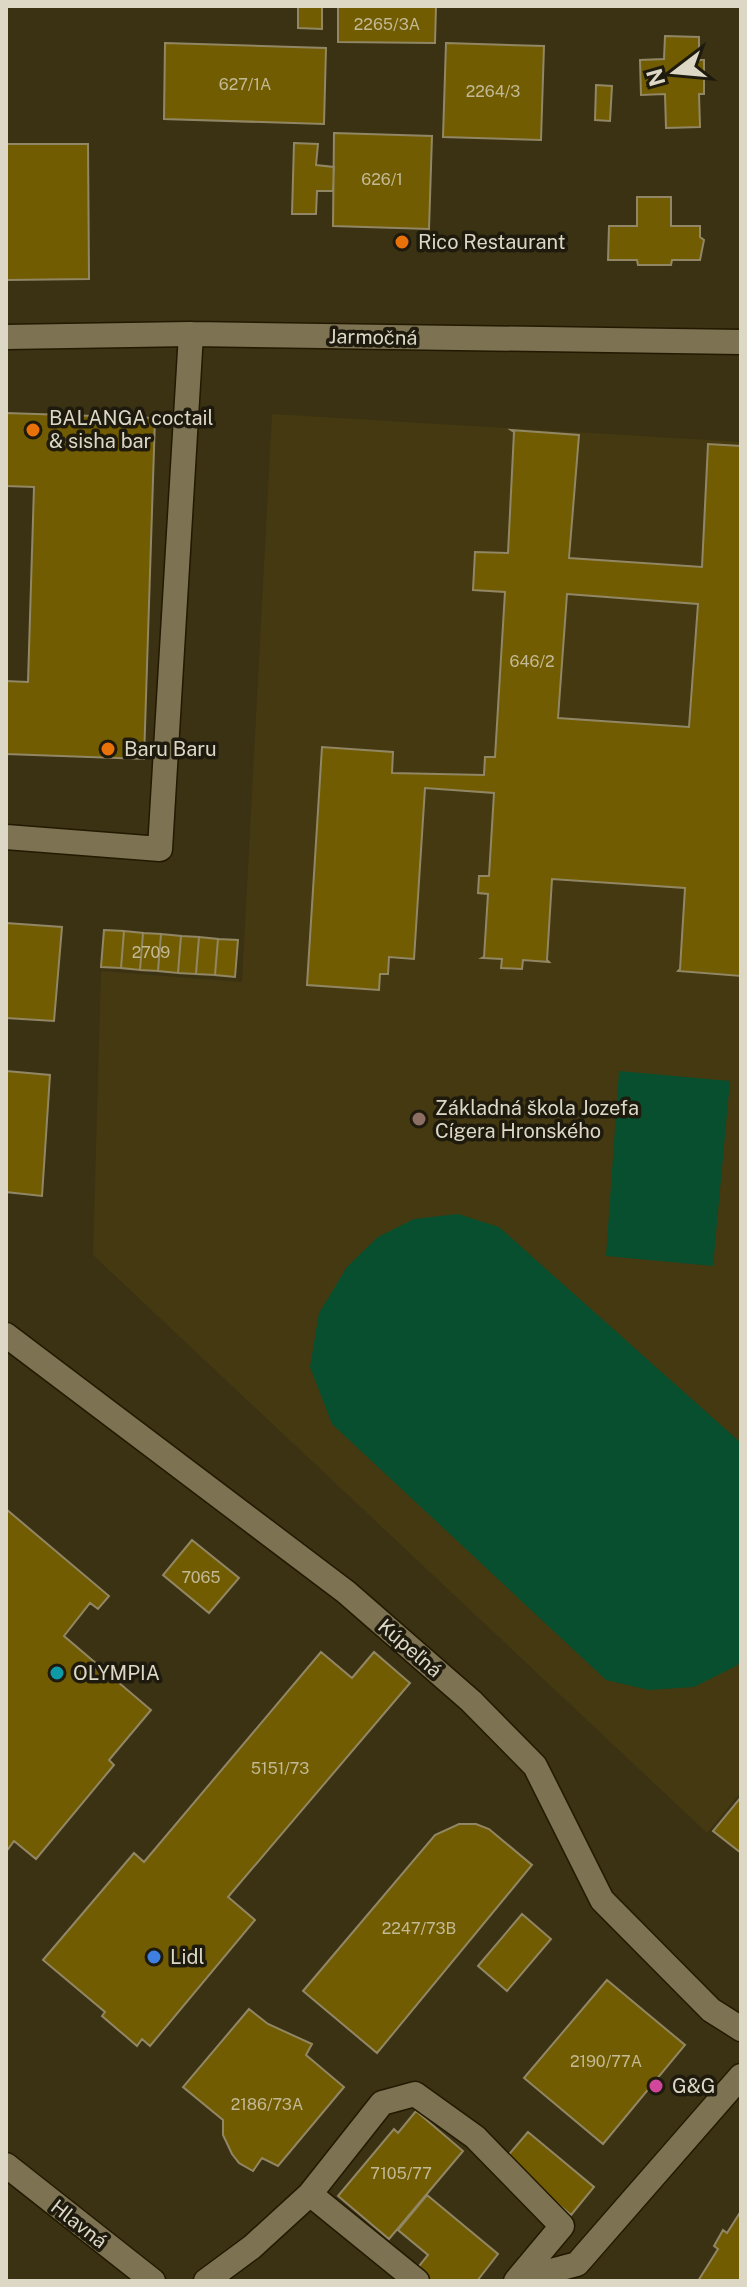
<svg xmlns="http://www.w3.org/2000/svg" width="747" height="2287" viewBox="0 0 747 2287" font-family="'Public Sans',sans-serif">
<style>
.built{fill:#453911}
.green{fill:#074f2e}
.building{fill:#725c01;stroke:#918765;stroke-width:2;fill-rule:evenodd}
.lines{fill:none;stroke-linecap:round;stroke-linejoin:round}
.minor-casing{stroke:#221900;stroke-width:27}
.minor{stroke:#7d7352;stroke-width:24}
.food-dot{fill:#e8710a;stroke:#1e1a0d;stroke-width:3}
.education-dot{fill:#8d6e63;stroke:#1e1a0d;stroke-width:3}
.culture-dot{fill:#0f9aa8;stroke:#1e1a0d;stroke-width:3}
.shop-dot{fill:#3f7fe0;stroke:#1e1a0d;stroke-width:3}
.hotel-dot{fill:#d1479c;stroke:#1e1a0d;stroke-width:3}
.labels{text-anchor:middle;stroke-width:7;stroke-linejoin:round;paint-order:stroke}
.number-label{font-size:16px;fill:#c2b995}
.poi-label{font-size:20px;fill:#ddd8c6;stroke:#1e1a0d;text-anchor:start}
.street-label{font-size:20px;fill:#ddd8c6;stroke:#1e1a0d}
</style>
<rect width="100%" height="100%" fill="#3b3213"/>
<path class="built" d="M 272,414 L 741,442 L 741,1792 L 707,1833 L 93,1255 L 101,971 L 242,982 Z"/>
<path class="green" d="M 619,1071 L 730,1081 L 713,1266 L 606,1256 Z
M 458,1214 L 499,1227 L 741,1443 L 741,1661 L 736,1666 L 694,1687 L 649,1690 L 606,1680 L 332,1424 L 310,1367 L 319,1313 L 347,1267 L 378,1237 L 414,1219 Z"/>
<path class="building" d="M 298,6 L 322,6 L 322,29 L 298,28 Z
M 338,6 L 436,6 L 435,43 L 338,42 Z
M 665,36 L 699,37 L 699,60 L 704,60 L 704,94 L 699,94 L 700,127 L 666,128 L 665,94 L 641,95 L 640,60 L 664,59 Z
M 165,43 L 326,48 L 324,124 L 164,119 Z
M 446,43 L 544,46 L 541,140 L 443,137 Z
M 596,85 L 612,86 L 610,121 L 595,120 Z
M 334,133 L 432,136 L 429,229 L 333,226 Z
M 294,143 L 318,144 L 316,165 L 334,167 L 333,191 L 317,191 L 316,214 L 292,214 Z
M 6,144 L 88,144 L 89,279 L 6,280 Z
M 637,197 L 671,197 L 671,226 L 700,226 L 700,237 L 704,240 L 700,260 L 672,260 L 671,265 L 638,265 L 637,260 L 608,260 L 609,226 L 637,226 Z
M 6,413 L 155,418 L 144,759 L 6,754 L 6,681 L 28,682 L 34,487 L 6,486 Z
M 511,430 L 579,435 L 569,558 L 702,567 L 708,444 L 741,446 L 741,976 L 678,971 L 680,969 L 685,888 L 552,879 L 547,960 L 549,962 L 523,960 L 522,969 L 501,968 L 502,959 L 482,958 L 484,957 L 488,894 L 478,893 L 479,876 L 489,876 L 494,793 L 425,788 L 414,959 L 389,957 L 388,974 L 380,974 L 379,990 L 307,985 L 322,747 L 393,752 L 392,773 L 484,775 L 485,757 L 495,757 L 505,592 L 473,590 L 475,552 L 508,553 L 514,432 ZM 567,594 L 698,604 L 689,727 L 558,718 Z
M 6,923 L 62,927 L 54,1021 L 6,1018 Z
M 104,930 L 124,931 L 121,968 L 101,967 Z
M 124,931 L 143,933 L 140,970 L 121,968 Z
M 143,933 L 161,934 L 158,971 L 140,970 Z
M 161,934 L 181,936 L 178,973 L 158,971 Z
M 181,936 L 199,937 L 196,974 L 178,973 Z
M 199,937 L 218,939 L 215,975 L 196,974 Z
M 218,939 L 238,940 L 235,977 L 215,975 Z
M 6,1071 L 50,1075 L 42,1196 L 6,1192 Z
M 6,1509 L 109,1596 L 98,1609 L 90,1603 L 64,1636 L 151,1710 L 109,1760 L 114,1765 L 36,1859 L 14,1841 L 6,1852 Z
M 192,1540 L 239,1578 L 209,1613 L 163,1575 Z
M 321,1652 L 352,1678 L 374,1652 L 410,1683 L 228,1897 L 255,1920 L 150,2046 L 142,2039 L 137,2046 L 102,2016 L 105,2012 L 43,1960 L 134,1853 L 144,1862 Z
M 741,1797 L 741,1853 L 713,1831 Z
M 459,1824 L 476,1824 L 489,1829 L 532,1865 L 377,2053 L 303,1991 L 435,1835 Z
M 522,1914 L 551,1939 L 507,1991 L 478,1966 Z
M 607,1980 L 685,2045 L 603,2144 L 524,2078 Z
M 249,2009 L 268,2024 L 312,2044 L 306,2055 L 344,2087 L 278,2166 L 262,2158 L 253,2171 L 239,2163 L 232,2154 L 223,2135 L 223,2120 L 183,2087 Z
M 416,2111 L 463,2151 L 389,2239 L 338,2196 L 394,2129 L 398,2133 Z
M 528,2132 L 594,2187 L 571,2215 L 505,2159 Z
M 427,2195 L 498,2254 L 477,2281 L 407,2281 L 428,2255 L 398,2230 Z
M 741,2211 L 741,2281 L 698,2281 L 718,2249 L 714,2246 L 723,2230 L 727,2233 Z"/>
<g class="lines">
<defs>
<path id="minor" d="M 6,337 L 191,334 L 741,342
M 6,837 L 160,849 L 191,334
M 6,1335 L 346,1592 L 471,1701 L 535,1766 L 602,1900 L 711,2010 L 741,2029
M 6,2165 L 153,2281
M 310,2194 L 417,2281
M 517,2280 L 577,2264 L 741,2076
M 206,2281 L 252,2247 L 310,2194 L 382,2103 L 415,2094 L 475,2137 L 562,2226 L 516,2281"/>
</defs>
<use href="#minor" class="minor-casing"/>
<use href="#minor" class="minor"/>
</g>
<g class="food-dot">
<circle cx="402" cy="242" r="8"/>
<circle cx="33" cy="430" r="8"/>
<circle cx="108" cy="749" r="8"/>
</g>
<circle class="education-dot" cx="419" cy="1119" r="8"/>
<circle class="culture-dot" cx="57" cy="1673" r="8"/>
<circle class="shop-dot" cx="154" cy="1957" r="8"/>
<circle class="hotel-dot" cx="656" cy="2086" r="8"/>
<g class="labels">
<g class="number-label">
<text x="387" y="30">2265/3A</text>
<text x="245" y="90">627/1A</text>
<text x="493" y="97">2264/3</text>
<text x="382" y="185">626/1</text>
<text x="532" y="667">646/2</text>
<text x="151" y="958">2709</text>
<text x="201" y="1583">7065</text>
<text x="280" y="1774">5151/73</text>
<text x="419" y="1934">2247/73B</text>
<text x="606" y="2067">2190/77A</text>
<text x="267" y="2110">2186/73A</text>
<text x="401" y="2179">7105/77</text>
</g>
<g class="poi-label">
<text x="418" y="249">Rico Restaurant</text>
<text x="49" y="425">BALANGA coctail<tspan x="49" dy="23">&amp; sisha bar</tspan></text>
<text x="124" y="756">Baru Baru</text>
<text x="435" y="1115">Základná škola Jozefa<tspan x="435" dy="23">Cígera Hronského</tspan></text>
<text x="73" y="1680">OLYMPIA</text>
<text x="170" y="1964">Lidl</text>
<text x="672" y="2093">G&amp;G</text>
</g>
<g class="street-label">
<text transform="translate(373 337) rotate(1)" y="7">Jarmočná</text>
<text transform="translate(410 1648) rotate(41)" y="7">Kúpeľná</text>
<text transform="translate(79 2224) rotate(38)" y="7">Hlavná</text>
</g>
</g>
<rect width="747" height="2287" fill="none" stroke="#ddd8c6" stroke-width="16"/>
<g transform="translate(675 72) rotate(254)" stroke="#1e1a0d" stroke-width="6" paint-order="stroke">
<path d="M0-6L14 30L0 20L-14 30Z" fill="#ddd8c6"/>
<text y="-12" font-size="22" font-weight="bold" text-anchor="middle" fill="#ddd8c6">N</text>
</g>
</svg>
